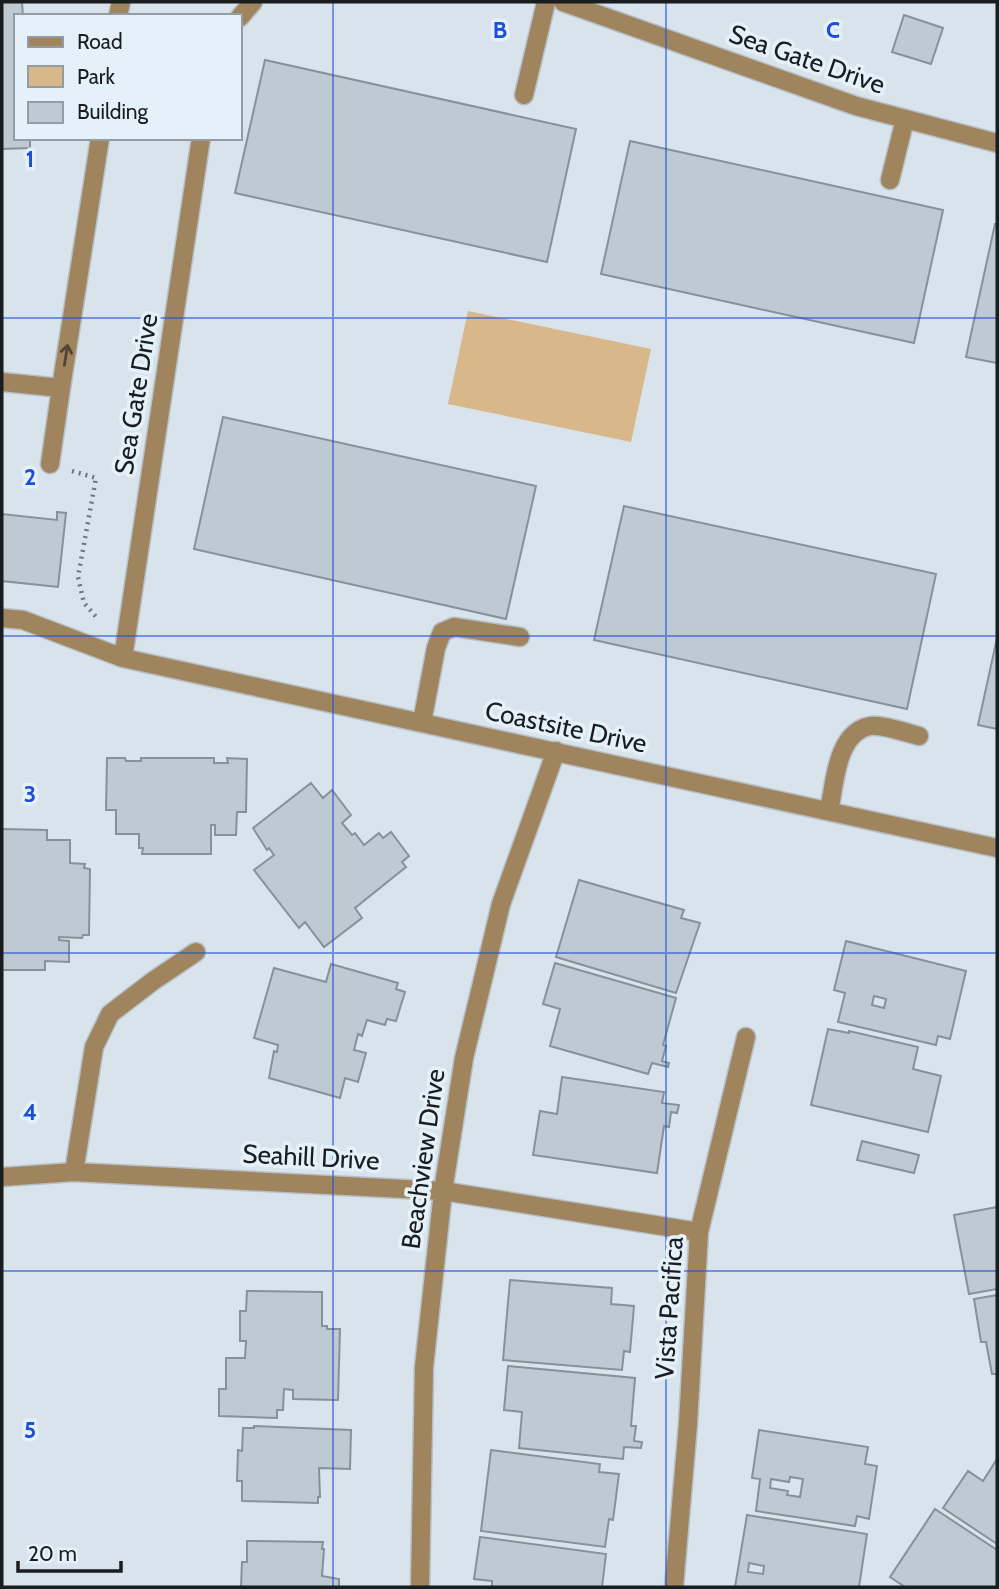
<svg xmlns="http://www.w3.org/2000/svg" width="999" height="1589" viewBox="0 0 999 1589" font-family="Cabin,sans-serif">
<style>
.green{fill:#d8b88b}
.building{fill:#bec9d1;stroke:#869198;stroke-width:2;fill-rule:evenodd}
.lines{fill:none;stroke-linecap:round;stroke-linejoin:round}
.minor-casing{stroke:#b6bfc6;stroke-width:21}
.path{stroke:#70777d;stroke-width:4.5;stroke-dasharray:2 5;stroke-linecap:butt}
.minor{stroke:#9f845d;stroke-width:18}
.oneway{stroke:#4f4638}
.grid{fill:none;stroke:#1d4ed8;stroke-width:2;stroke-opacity:0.55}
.labels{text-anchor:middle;stroke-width:7;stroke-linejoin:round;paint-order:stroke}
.street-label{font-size:26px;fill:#191d20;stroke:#e5f1f9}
.grid-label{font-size:23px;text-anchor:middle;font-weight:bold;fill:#1d4ed8;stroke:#e5f1f9;stroke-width:7;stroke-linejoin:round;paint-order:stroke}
</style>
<rect width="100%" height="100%" fill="#d8e3eb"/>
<path class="green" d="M 468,311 L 651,349 L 631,442 L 448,404 Z"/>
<path class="building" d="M 2,2 L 22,2 L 23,16 L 16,16 L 16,138 L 30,138 L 30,148 L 2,149 Z
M 904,15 L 943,28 L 931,64 L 892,52 Z
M 265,60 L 576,129 L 547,262 L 235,193 Z
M 630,141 L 943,210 L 914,343 L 601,274 Z
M 995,224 L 997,224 L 997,363 L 966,357 Z
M 223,417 L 536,486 L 506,619 L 194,549 Z
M 624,506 L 936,574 L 907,709 L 594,640 Z
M 57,512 L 66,513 L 58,587 L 2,581 L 2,514 L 57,520 Z
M 997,638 L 997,729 L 978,725 Z
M 107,758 L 125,758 L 126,761 L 141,761 L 141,758 L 214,758 L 214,763 L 228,763 L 227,758 L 247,759 L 246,812 L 237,812 L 236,835 L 215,835 L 215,825 L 211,825 L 211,854 L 142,854 L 143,848 L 139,848 L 139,834 L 116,834 L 116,810 L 106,810 Z
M 311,783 L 323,798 L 332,790 L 351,815 L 342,823 L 352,835 L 355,833 L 364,845 L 379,833 L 383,838 L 391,832 L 409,856 L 402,862 L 406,867 L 355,908 L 362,918 L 324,947 L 305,922 L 299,928 L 254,870 L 274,855 L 269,848 L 267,850 L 253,828 Z
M 2,829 L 47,830 L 47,840 L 70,840 L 70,863 L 85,864 L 84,868 L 90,869 L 89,935 L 83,935 L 82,938 L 59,937 L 59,940 L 69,941 L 69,962 L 45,961 L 45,970 L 2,970 Z
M 579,880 L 684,910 L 681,918 L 700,923 L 676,993 L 556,957 Z
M 846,941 L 966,971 L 950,1039 L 938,1036 L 936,1045 L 838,1022 L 845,993 L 834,990 ZM 874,996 L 886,999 L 884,1008 L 872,1005 Z
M 555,963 L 676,998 L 663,1045 L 666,1046 L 662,1061 L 669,1063 L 668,1067 L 652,1063 L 648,1074 L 550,1046 L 560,1009 L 543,1004 Z
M 331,964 L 398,983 L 396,989 L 405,992 L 396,1021 L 387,1019 L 385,1025 L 367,1020 L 362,1036 L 358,1034 L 354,1050 L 366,1053 L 358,1082 L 345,1078 L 340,1098 L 269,1078 L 274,1051 L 277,1052 L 278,1045 L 254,1038 L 274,968 L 326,982 Z
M 828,1029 L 849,1033 L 849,1031 L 918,1047 L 913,1069 L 941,1076 L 928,1132 L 811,1105 Z
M 562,1077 L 664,1092 L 662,1103 L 679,1105 L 677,1113 L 671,1112 L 669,1127 L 664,1126 L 657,1173 L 533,1155 L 540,1111 L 557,1114 Z
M 862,1141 L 919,1155 L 914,1173 L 857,1160 Z
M 997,1207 L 997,1289 L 969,1294 L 954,1215 Z
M 510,1280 L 612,1288 L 611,1304 L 634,1306 L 630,1352 L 624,1351 L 622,1370 L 503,1360 Z
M 247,1291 L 322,1292 L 322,1326 L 327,1326 L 327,1329 L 340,1329 L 338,1400 L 293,1399 L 293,1390 L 284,1389 L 283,1410 L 277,1410 L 277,1418 L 219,1416 L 219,1389 L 226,1389 L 226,1358 L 245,1358 L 246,1341 L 240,1341 L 240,1311 L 246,1311 Z
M 997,1295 L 997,1374 L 992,1374 L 986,1342 L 981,1342 L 974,1299 Z
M 508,1366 L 635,1378 L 631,1426 L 636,1426 L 634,1441 L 642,1442 L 641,1448 L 624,1447 L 623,1459 L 519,1448 L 522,1412 L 504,1410 Z
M 254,1426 L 351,1430 L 350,1469 L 319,1468 L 320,1497 L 318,1497 L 318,1503 L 242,1501 L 242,1481 L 237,1481 L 238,1450 L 242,1451 L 243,1428 L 254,1428 Z
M 759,1430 L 868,1447 L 865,1464 L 877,1466 L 869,1519 L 857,1516 L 855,1526 L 756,1511 L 760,1479 L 752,1478 ZM 790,1477 L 803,1479 L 800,1497 L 787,1495 L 788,1491 L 770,1488 L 771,1479 L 789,1482 Z
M 491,1450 L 600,1464 L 599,1472 L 619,1474 L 613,1520 L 609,1519 L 605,1547 L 481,1531 Z
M 997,1459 L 997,1544 L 943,1508 L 968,1471 L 983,1481 Z
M 935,1509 L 997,1550 L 997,1587 L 905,1587 L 890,1577 Z
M 747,1515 L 867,1534 L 859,1587 L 735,1587 ZM 749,1563 L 764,1566 L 763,1574 L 748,1572 Z
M 480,1537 L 606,1554 L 602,1587 L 492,1587 L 492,1581 L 474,1579 Z
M 247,1541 L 323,1542 L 322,1549 L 324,1549 L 322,1576 L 339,1579 L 339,1587 L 241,1587 L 242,1562 L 247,1562 Z"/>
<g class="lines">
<defs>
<path id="minor" d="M 563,2 L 856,106 L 997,143
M 118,16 L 121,2
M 240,17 L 253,2
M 524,95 L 546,2
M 890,180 L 905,119
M 2,382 L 61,388 L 100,138
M 50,464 L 61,388
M 2,618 L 23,620 L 123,658 L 997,848
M 123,658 L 201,138
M 422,722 L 436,648 L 442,632 L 454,627 L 520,637
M 829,811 C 835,783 836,733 870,726 C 881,724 907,733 919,736
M 74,1172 L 94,1047 L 110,1014 L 153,981 L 196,952
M 2,1177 L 74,1172 L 443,1191 L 699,1232
M 420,1587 L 424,1367 L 443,1191 L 464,1058 L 501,904 L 556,751
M 674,1587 L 688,1424 L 699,1232 L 746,1037"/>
</defs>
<use href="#minor" class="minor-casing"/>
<path class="path" d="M 72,471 L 96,478 L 78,577 L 84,603 L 98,619"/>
<use href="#minor" class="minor"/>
</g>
<defs><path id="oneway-shaft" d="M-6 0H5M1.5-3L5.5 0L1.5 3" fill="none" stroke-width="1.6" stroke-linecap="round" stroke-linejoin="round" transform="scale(1.75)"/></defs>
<use class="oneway" href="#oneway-shaft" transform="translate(66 355) rotate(-81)"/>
<path class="grid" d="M 333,2 L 333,1587M 666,2 L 666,1587M 2,318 L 997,318M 2,636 L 997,636M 2,953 L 997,953M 2,1271 L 997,1271"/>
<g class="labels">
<g class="street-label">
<text transform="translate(807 59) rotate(19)" y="9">Sea Gate Drive</text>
<text transform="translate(136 394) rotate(-81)" y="9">Sea Gate Drive</text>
<text transform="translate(566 727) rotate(12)" y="9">Coastsite Drive</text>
<text transform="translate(311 1157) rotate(3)" y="9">Seahill Drive</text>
<text transform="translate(423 1159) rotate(-82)" y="9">Beachview Drive</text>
<text transform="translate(669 1308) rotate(-86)" y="9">Vista Pacifica</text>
</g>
</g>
<g class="grid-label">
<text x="500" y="38">B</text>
<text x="833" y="38">C</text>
<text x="30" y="167">1</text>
<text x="30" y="485">2</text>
<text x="30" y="802">3</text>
<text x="30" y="1120">4</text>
<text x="30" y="1438">5</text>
</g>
<rect width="999" height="1589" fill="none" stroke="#191d20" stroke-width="7"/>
<rect x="14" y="14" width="228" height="126" fill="#e5f1f9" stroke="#939ca2" stroke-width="2"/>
<rect x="28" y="37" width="35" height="10" fill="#9f845d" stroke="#939ca2" stroke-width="2"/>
<text x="77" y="49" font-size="21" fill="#191d20">Road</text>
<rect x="28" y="66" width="35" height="21" fill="#d8b88b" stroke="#939ca2" stroke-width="2"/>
<text x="77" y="84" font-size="21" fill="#191d20">Park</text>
<rect x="28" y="102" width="35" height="21" fill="#bec9d1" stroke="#939ca2" stroke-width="2"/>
<text x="77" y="119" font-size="21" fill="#191d20">Building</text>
<path d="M18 1561v10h103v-10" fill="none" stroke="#191d20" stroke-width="3.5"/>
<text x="28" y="1561" font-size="21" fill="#191d20" stroke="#e5f1f9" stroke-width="5" paint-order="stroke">20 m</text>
</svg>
